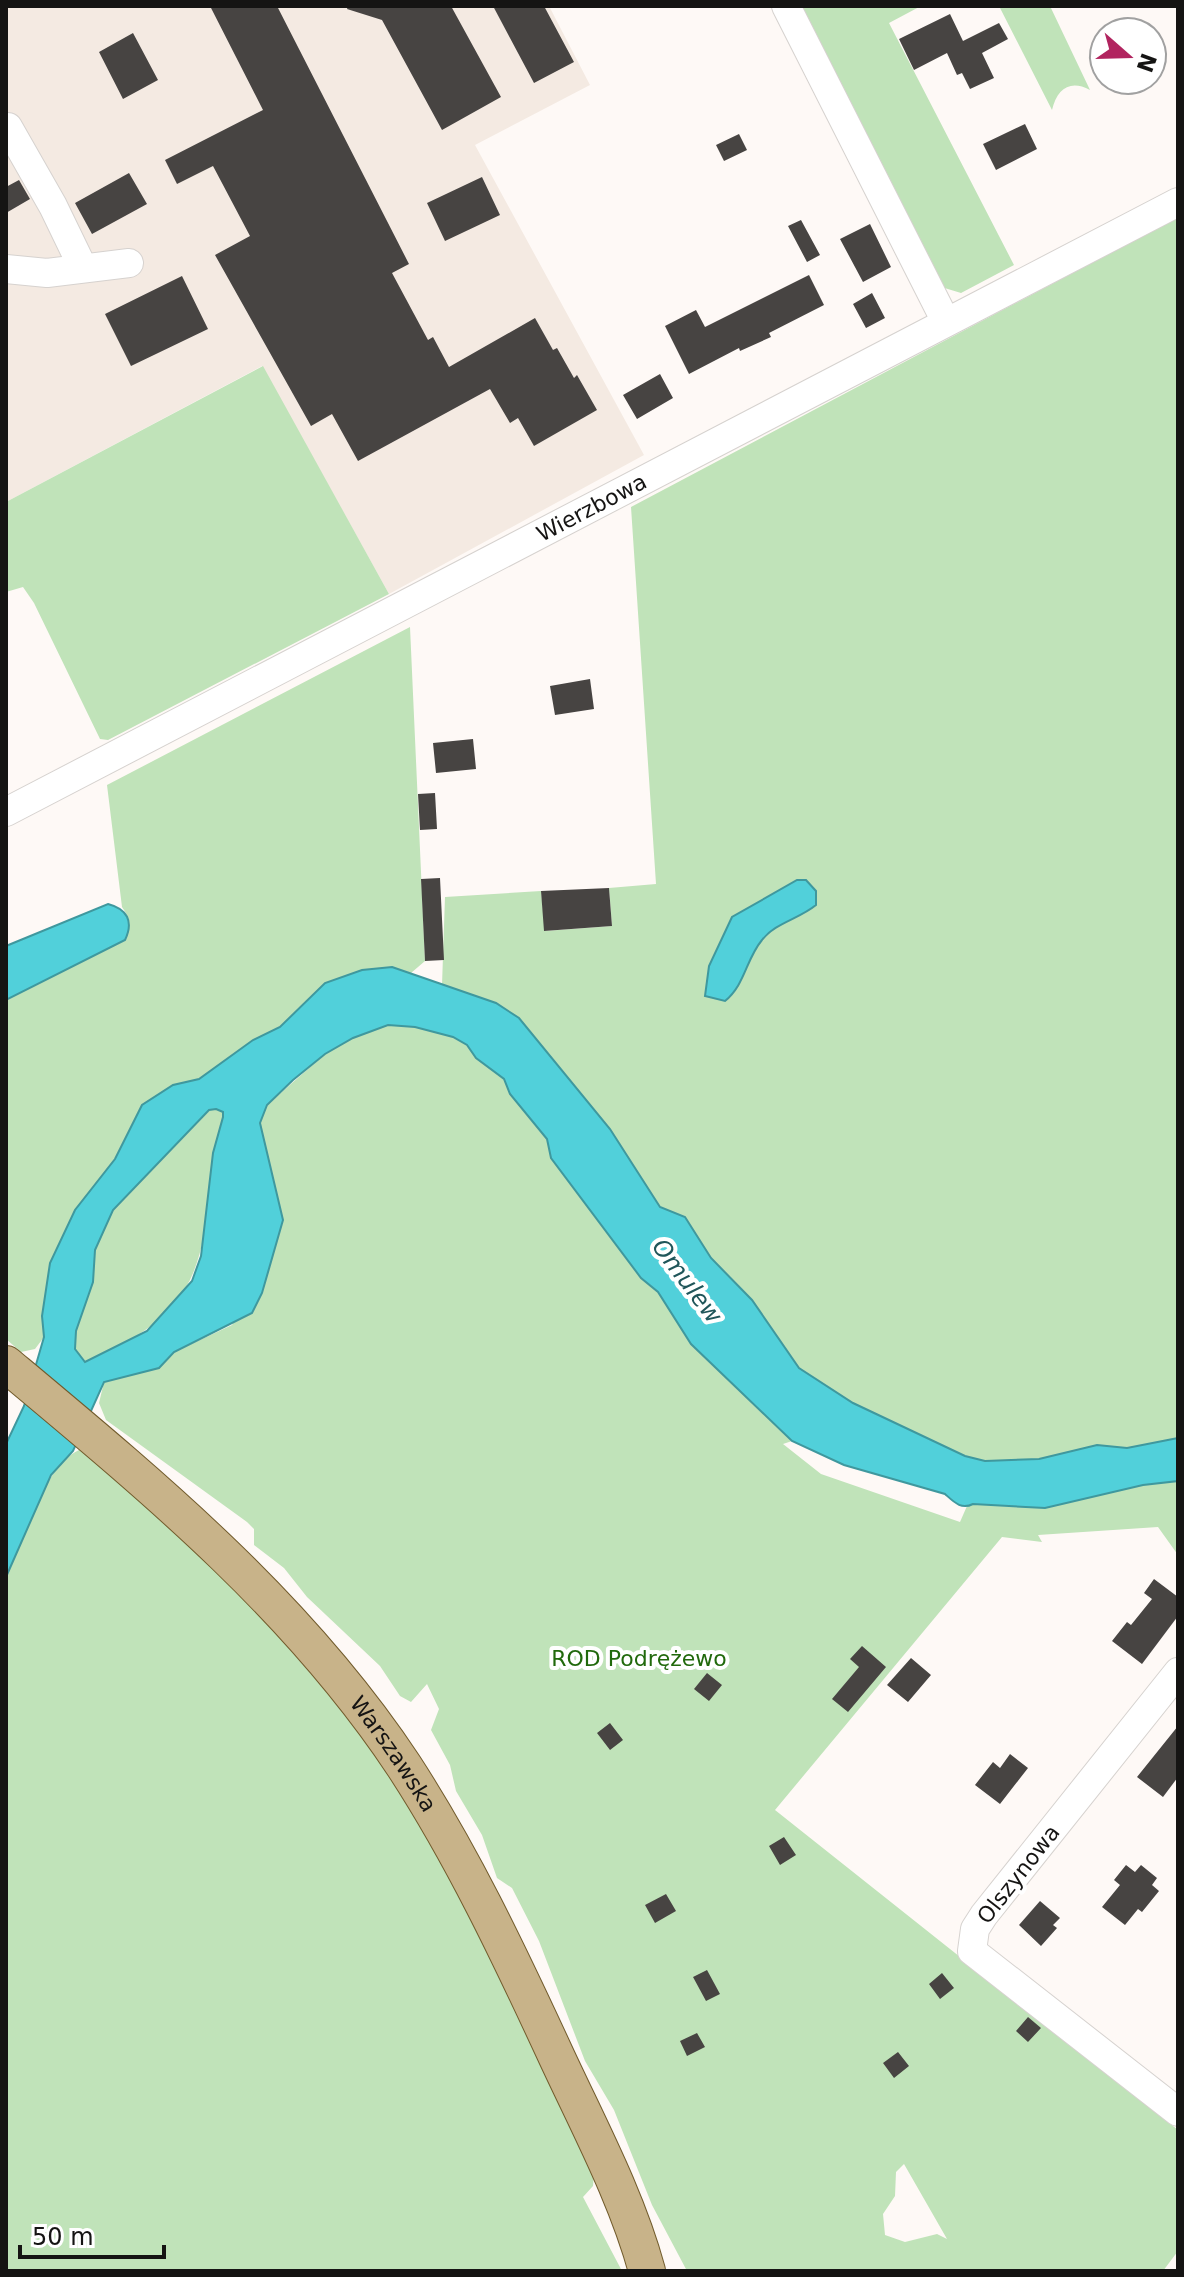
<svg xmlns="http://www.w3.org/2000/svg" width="1184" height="2277" viewBox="0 0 1184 2277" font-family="'DejaVu Sans',sans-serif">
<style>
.built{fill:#f4eae2}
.green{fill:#c0e3b9;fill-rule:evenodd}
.water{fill:#51d0da;stroke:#3f989e;stroke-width:2;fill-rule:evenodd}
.building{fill:#474442}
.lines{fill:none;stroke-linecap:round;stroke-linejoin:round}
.minor-casing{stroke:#d6d2cf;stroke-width:30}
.major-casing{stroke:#715b2c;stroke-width:38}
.minor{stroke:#fff;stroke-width:28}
.major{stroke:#c8b389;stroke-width:36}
.labels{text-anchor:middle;stroke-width:8;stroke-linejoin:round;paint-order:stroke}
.street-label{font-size:22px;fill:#151413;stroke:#fff}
.park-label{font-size:22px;fill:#21690c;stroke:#fff}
.water-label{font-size:24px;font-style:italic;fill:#20565a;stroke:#fff}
</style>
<rect width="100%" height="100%" fill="#fef9f6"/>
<path class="built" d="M 6,6 L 549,6 L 590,85 L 475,145 L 644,455 L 389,594 L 262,366 L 6,502 Z"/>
<path class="green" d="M 791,6 L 921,6 L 889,23 L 1014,265 L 961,293 L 938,286 Z
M 999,6 L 1050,6 L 1090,90 C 1070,79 1057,89 1052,110 Z
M 1178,217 L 1178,1438 L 1127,1448 L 1097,1445 L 1039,1459 L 985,1461 L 965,1456 L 853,1403 L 799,1368 L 752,1300 L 711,1258 L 685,1218 L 660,1207 L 610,1129 L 576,1090 L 442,985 L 445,897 L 541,891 L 545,931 L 612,926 L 609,888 L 656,884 L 631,507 Z
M 263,366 L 389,594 L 108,740 L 100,739 L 34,603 L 23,587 L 6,592 L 6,502 Z
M 410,627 L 425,961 L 411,973 L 392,967 L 362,970 L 325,983 L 280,1027 L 253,1040 L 199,1079 L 173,1085 L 142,1105 L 115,1159 L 75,1210 L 51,1263 L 42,1316 L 44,1337 L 35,1349 L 21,1352 L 6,1339 L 6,1000 L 117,944 L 128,933 L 126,913 L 122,907 L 107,785 Z
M 388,1025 L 415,1027 L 453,1037 L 467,1045 L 476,1058 L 504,1079 L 510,1094 L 547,1139 L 551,1158 L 641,1278 L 658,1291 L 691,1344 L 792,1441 L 783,1444 L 821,1474 L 960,1522 L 967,1506 L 973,1504 L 1045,1508 L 1143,1485 L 1178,1481 L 1178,1555 L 1158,1527 L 1038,1535 L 1042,1542 L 1002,1537 L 775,1810 L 1178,2130 L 1178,2251 L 1163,2271 L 687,2271 L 652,2205 L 614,2110 L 585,2061 L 539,1941 L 512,1888 L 497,1878 L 482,1835 L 456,1791 L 450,1765 L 431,1730 L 439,1709 L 427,1684 L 411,1702 L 400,1696 L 380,1666 L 307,1597 L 284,1568 L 254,1545 L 254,1529 L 247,1522 L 106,1420 L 99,1403 L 104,1382 L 159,1368 L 174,1352 L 232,1325 L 271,1260 L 283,1220 L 260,1123 L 267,1105 L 325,1054 L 353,1038 ZM 904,2164 L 947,2239 L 937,2234 L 905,2242 L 885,2235 L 883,2214 L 895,2196 L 896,2172 Z
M 216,1109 L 223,1112 L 223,1117 C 196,1211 227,1288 124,1343 C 111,1350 100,1357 86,1362 L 75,1349 L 76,1331 L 93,1282 L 95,1250 L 113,1210 L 210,1110 Z
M 84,1448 C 217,1564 339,1689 433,1840 C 497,1945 542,2063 594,2174 L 593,2186 L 583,2197 L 622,2271 L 6,2271 L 6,1577 C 22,1541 45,1460 84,1448 Z"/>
<path class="water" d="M 797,880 L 806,880 L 816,891 L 816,905 C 799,919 775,923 762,940 C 746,959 745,985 725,1001 L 705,996 L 709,966 L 732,917 Z
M 108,904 C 127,909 134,921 125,940 L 6,1000 L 6,946 Z
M 392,967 L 496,1003 L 519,1018 L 610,1129 L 660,1207 L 685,1217 L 711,1258 L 752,1300 L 799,1368 L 853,1403 L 965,1456 L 985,1461 L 1039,1459 L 1097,1445 L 1127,1448 L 1178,1438 L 1178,1481 L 1143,1485 L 1045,1508 L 973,1504 C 961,1510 954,1502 945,1494 L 844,1465 L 792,1441 L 691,1344 L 658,1292 L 641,1278 L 551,1158 L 547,1139 L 510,1094 L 504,1079 L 476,1058 L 467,1045 L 453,1037 L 415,1027 L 388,1025 L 353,1038 L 325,1054 L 293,1080 L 267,1105 L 260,1123 L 283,1220 L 262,1293 L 252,1313 L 174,1352 L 159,1368 L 104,1382 L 73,1451 L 51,1475 L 6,1577 L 6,1444 L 24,1406 L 44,1337 L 42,1316 L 50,1263 L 75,1210 L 115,1159 L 142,1105 L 173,1085 L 199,1079 L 253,1040 L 280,1027 L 325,983 L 362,970 ZM 216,1109 L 223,1112 L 223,1117 L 213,1153 L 201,1256 L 192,1281 L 147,1331 L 85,1362 L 75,1349 L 76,1331 L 93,1282 L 95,1250 L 113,1210 L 209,1110 Z"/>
<path class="building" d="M 210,6 L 277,6 L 409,264 L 392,273 L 428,340 L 433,337 L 449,367 L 535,318 L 553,350 L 557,348 L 574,378 L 577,375 L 597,410 L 534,446 L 518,418 L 510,423 L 490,389 L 358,461 L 332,414 L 311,426 L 215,255 L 250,236 L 213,166 L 177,184 L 165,160 L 263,110 Z
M 348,6 L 451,6 L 501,97 L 442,130 L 382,20 L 347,9 Z
M 493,6 L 544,6 L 574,62 L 534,83 Z
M 950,14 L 963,41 L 999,23 L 1008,39 L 982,53 L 994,78 L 970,89 L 962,73 L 957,75 L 947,53 L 914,70 L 899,39 Z
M 133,33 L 158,80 L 123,99 L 99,52 Z
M 1025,124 L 1037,149 L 996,170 L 983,144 Z
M 739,134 L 747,150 L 724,161 L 716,145 Z
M 129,173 L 147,204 L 92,234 L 75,203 Z
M 482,177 L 500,215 L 445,241 L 427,203 Z
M 19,180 L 30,199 L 6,213 L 6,187 Z
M 801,220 L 820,255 L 807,262 L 788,226 Z
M 870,224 L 891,267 L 863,282 L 840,239 Z
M 809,275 L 824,305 L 769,333 L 771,337 L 740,351 L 739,348 L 689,374 L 665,326 L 696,310 L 705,327 Z
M 182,276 L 208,329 L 131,366 L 105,314 Z
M 872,293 L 885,318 L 866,328 L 853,304 Z
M 660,374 L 673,398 L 637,419 L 623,395 Z
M 590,679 L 594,709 L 555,715 L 550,686 Z
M 473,739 L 476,769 L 436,773 L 433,743 Z
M 435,793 L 437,829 L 420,830 L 418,794 Z
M 440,878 L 444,960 L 425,961 L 421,879 Z
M 609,888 L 612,926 L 544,931 L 541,891 Z
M 1154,1579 L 1178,1597 L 1178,1616 L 1142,1664 L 1112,1641 L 1127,1622 L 1131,1625 L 1152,1599 L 1144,1593 Z
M 862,1646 L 886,1667 L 848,1712 L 832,1699 L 859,1667 L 850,1659 Z
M 911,1658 L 931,1675 L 908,1702 L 887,1685 Z
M 707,1673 L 722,1685 L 709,1701 L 694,1689 Z
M 610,1723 L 623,1740 L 610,1750 L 597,1733 Z
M 1178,1726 L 1178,1777 L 1163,1797 L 1137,1777 Z
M 1010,1754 L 1028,1768 L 1000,1804 L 975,1785 L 993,1762 L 1000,1768 Z
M 784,1837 L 796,1855 L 780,1865 L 769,1846 Z
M 1126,1865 L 1135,1872 L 1141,1865 L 1157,1878 L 1152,1885 L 1159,1891 L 1142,1912 L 1138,1909 L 1125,1925 L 1102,1907 L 1120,1885 L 1114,1880 Z
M 666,1894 L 676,1911 L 655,1923 L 645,1905 Z
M 1040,1901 L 1060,1918 L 1053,1925 L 1057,1928 L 1041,1946 L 1019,1925 Z
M 707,1970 L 720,1994 L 706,2001 L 693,1977 Z
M 942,1973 L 954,1988 L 940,1999 L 929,1984 Z
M 1028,2017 L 1041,2028 L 1028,2042 L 1016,2031 Z
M 697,2033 L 705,2047 L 687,2056 L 680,2041 Z
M 898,2052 L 909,2066 L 894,2078 L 883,2063 Z"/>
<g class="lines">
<defs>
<g id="minor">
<path d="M 786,6 L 946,322"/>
<path d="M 8,127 L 53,206 L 83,268"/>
<path d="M 6,269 L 47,273 L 129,263"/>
<path id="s1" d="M 6,812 L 1178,202"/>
<path d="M 1178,1672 L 984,1915 L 975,1929 L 972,1951 L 1178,2112"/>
</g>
<g id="major">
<path id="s2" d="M 6,1364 C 152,1486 298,1606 404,1766 C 462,1855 508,1952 553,2049 C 586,2121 626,2194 647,2271"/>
</g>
</defs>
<use href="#minor" class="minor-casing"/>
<use href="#major" class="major-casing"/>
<use href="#minor" class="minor"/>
<use href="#major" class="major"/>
</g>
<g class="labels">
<g class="street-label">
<text dy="8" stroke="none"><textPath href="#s1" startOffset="660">Wierzbowa</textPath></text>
<text dy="8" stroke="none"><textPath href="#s2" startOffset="552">Warszawska</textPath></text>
<text transform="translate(1018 1874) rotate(-52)" y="8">Olszynowa</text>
</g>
<g class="park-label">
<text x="639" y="1666">ROD Podrężewo</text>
</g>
<g class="water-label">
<text transform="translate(687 1281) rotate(53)" y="8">Omulew</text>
</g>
</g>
<rect width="1184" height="2277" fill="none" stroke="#151413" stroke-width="16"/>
<g transform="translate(1128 56) rotate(110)"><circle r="38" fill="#ffffff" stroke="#a1a1a1" stroke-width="2"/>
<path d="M0-6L14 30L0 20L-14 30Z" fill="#b1245f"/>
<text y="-12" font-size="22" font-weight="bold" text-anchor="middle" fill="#151413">N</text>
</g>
<path d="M20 2245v12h144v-12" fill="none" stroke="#151413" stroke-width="4"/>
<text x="32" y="2245" font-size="24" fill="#151413" stroke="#ffffff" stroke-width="6" paint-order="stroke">50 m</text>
</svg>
